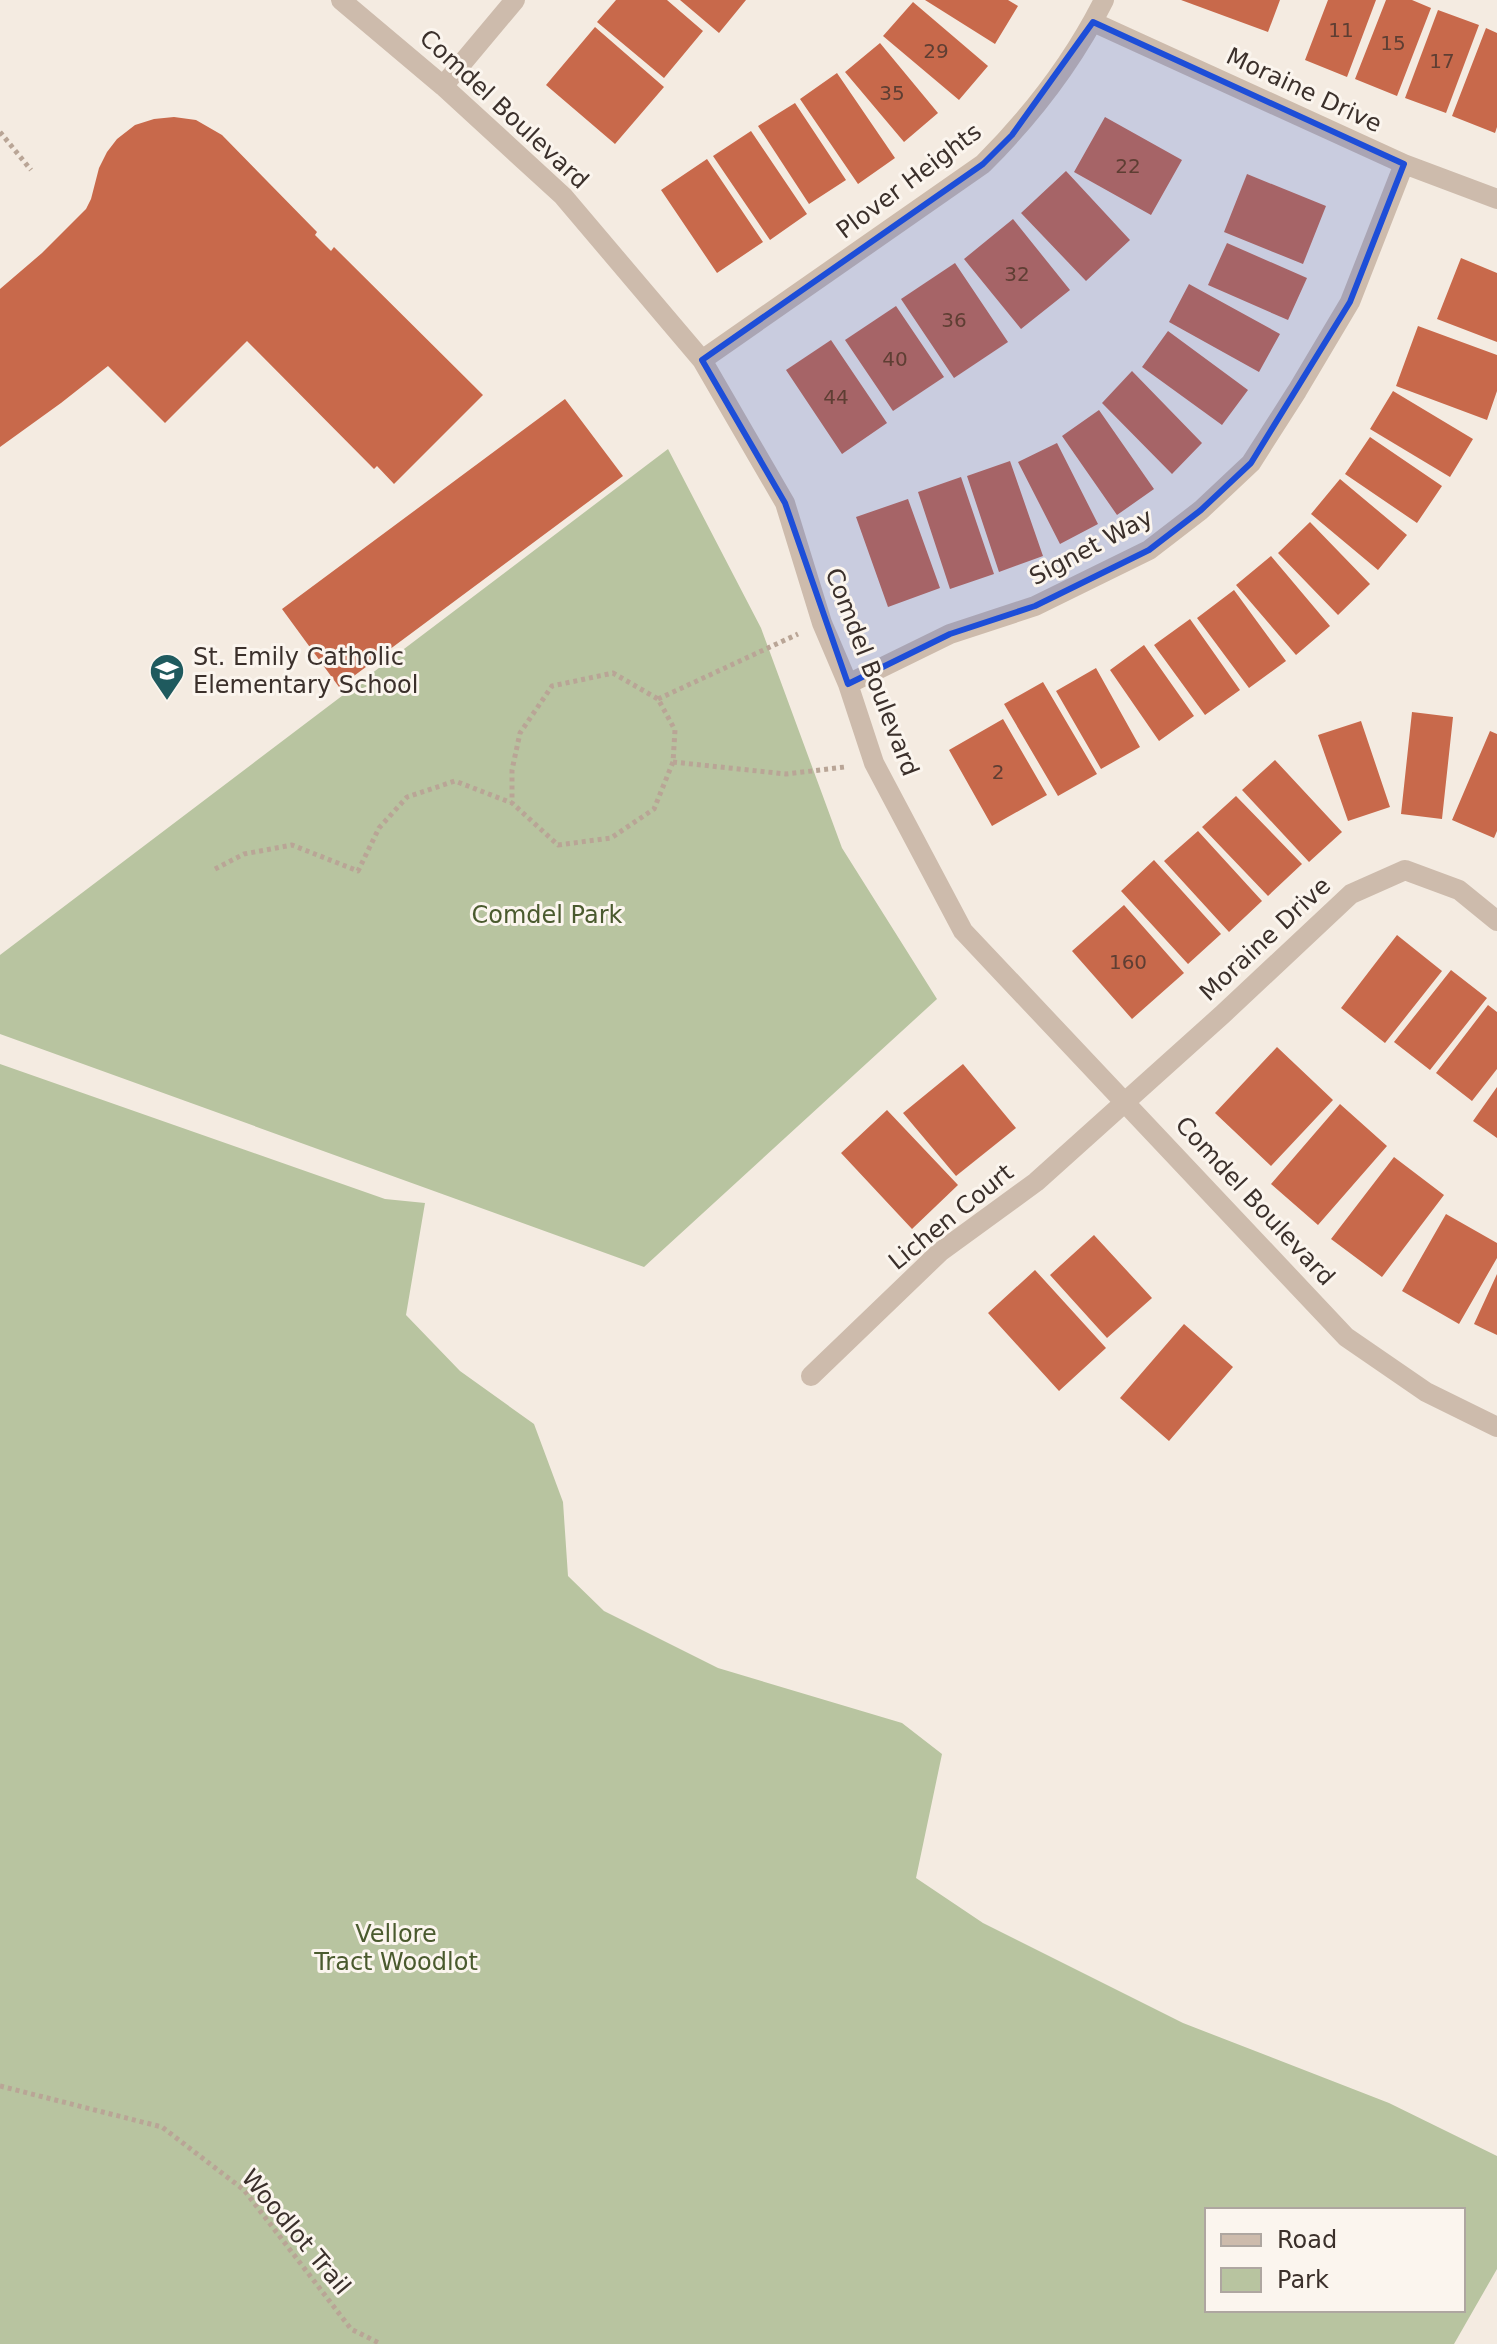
<svg xmlns="http://www.w3.org/2000/svg" width="1497" height="2344" viewBox="0 0 1497 2344" font-family="'DejaVu Sans',sans-serif">
<style>
.green{fill:#b8c4a0;fill-rule:evenodd}
.building{fill:#c8694b}
.lines{fill:none;stroke-linecap:round;stroke-linejoin:round}
.path{stroke:#b9a596;stroke-width:5;stroke-dasharray:4 4;stroke-linecap:butt}
.minor{stroke:#cdbbac;stroke-width:20}
.marked{fill:#1d4ed8;fill-opacity:0.2;stroke:#1d4ed8;stroke-width:6;stroke-linejoin:round}
.labels{text-anchor:middle;stroke-width:6;stroke-linejoin:round;paint-order:stroke}
.number-label{font-size:20px;fill:#5e3e33}
.street-label{font-size:24px;fill:#3b302b;stroke:#fbf5ee}
.poi-label{font-size:24px;fill:#3b302b;stroke:#fbf5ee;text-anchor:start}
.park-label{font-size:24px;fill:#4a5a2e;stroke:#fbf5ee}
</style>
<rect width="100%" height="100%" fill="#f4ebe1"/>
<path class="green" d="M 668,449 L 761,628 L 842,848 L 937,999 L 644,1267 L 0,1034 L 0,955 Z
M 0,1064 L 385,1199 L 425,1203 L 406,1315 L 460,1371 L 534,1424 L 563,1502 L 568,1576 L 604,1611 L 718,1668 L 902,1723 L 942,1754 L 916,1878 L 983,1923 L 1183,2023 L 1389,2103 L 1497,2156 L 1497,2269 L 1454,2344 L 0,2344 ZM 1207,2210 L 1463,2210 L 1463,2310 L 1207,2310 Z"/>
<path class="building" d="M 616,0 L 667,0 L 703,31 L 664,78 L 597,22 Z
M 680,0 L 746,0 L 719,33 Z
M 925,0 L 1008,0 L 1018,6 L 995,44 Z
M 1181,0 L 1280,0 L 1268,32 Z
M 1328,0 L 1376,0 L 1347,77 L 1305,60 Z
M 1386,0 L 1412,0 L 1431,8 L 1397,96 L 1355,79 Z
M 913,2 L 988,66 L 959,100 L 883,36 Z
M 1438,10 L 1479,25 L 1446,113 L 1405,98 Z
M 595,27 L 664,87 L 615,144 L 546,85 Z
M 1486,28 L 1497,33 L 1497,127 L 1495,133 L 1452,116 Z
M 880,43 L 938,113 L 904,142 L 845,72 Z
M 837,73 L 895,158 L 858,184 L 800,99 Z
M 795,103 L 846,180 L 809,204 L 758,126 Z
M 174,117 L 196,120 L 222,135 L 317,232 L 315,235 L 331,251 L 334,247 L 483,395 L 394,484 L 377,466 L 374,469 L 247,341 L 165,423 L 108,366 L 61,403 L 0,447 L 0,289 L 42,253 L 86,209 L 91,199 L 99,168 L 107,152 L 117,139 L 135,125 L 154,119 Z
M 1105,117 L 1182,160 L 1151,215 L 1074,172 Z
M 751,131 L 807,214 L 770,240 L 713,156 Z
M 707,159 L 763,242 L 717,273 L 661,190 Z
M 1066,171 L 1130,240 L 1086,281 L 1021,213 Z
M 1247,174 L 1326,206 L 1303,264 L 1224,232 Z
M 1013,219 L 1070,290 L 1021,329 L 964,259 Z
M 1227,243 L 1307,278 L 1288,320 L 1208,285 Z
M 1461,258 L 1497,273 L 1497,342 L 1437,319 Z
M 955,263 L 1008,342 L 954,378 L 901,299 Z
M 1189,284 L 1280,334 L 1259,372 L 1169,322 Z
M 896,306 L 944,377 L 893,411 L 845,340 Z
M 1418,326 L 1497,355 L 1497,391 L 1487,420 L 1396,386 Z
M 1168,331 L 1248,390 L 1222,425 L 1142,367 Z
M 831,340 L 887,423 L 842,454 L 786,370 Z
M 1132,371 L 1202,443 L 1172,474 L 1102,403 Z
M 1393,391 L 1473,439 L 1450,477 L 1370,429 Z
M 565,399 L 623,476 L 339,687 L 282,609 Z
M 1099,410 L 1154,489 L 1117,515 L 1062,436 Z
M 1370,437 L 1442,486 L 1417,523 L 1345,474 Z
M 1057,443 L 1098,524 L 1060,544 L 1018,462 Z
M 1010,461 L 1043,556 L 999,572 L 967,476 Z
M 961,477 L 994,574 L 950,589 L 918,492 Z
M 1340,479 L 1407,535 L 1378,570 L 1311,514 Z
M 908,499 L 940,588 L 888,607 L 856,517 Z
M 1310,522 L 1370,584 L 1338,615 L 1278,553 Z
M 1271,556 L 1330,626 L 1296,655 L 1236,585 Z
M 1234,590 L 1286,661 L 1249,688 L 1197,618 Z
M 1190,619 L 1240,690 L 1205,715 L 1154,645 Z
M 1144,645 L 1194,716 L 1159,741 L 1110,670 Z
M 1096,668 L 1140,747 L 1101,769 L 1056,691 Z
M 1043,682 L 1097,774 L 1058,796 L 1004,704 Z
M 1412,712 L 1453,717 L 1442,819 L 1401,814 Z
M 1003,719 L 1047,795 L 992,826 L 949,750 Z
M 1361,721 L 1390,807 L 1348,821 L 1318,735 Z
M 1490,731 L 1497,734 L 1497,831 L 1494,838 L 1452,820 Z
M 1275,760 L 1342,832 L 1309,862 L 1242,790 Z
M 1236,796 L 1302,864 L 1268,896 L 1202,827 Z
M 1198,831 L 1262,901 L 1229,932 L 1164,861 Z
M 1154,860 L 1221,934 L 1188,964 L 1121,891 Z
M 1124,905 L 1184,973 L 1132,1019 L 1072,951 Z
M 1397,935 L 1442,971 L 1385,1043 L 1341,1008 Z
M 1451,970 L 1487,998 L 1430,1070 L 1394,1042 Z
M 1488,1005 L 1497,1012 L 1497,1069 L 1472,1101 L 1436,1073 Z
M 1277,1047 L 1333,1100 L 1271,1166 L 1215,1113 Z
M 963,1064 L 1016,1128 L 956,1176 L 903,1113 Z
M 1497,1087 L 1497,1138 L 1473,1121 Z
M 1340,1104 L 1387,1146 L 1318,1225 L 1271,1184 Z
M 887,1110 L 958,1185 L 912,1229 L 841,1153 Z
M 1394,1157 L 1444,1195 L 1382,1277 L 1331,1239 Z
M 1446,1214 L 1497,1243 L 1497,1258 L 1459,1324 L 1402,1291 Z
M 1094,1235 L 1152,1298 L 1107,1338 L 1050,1275 Z
M 1035,1270 L 1106,1348 L 1059,1391 L 988,1313 Z
M 1497,1274 L 1497,1335 L 1474,1324 Z
M 1184,1324 L 1233,1367 L 1169,1441 L 1120,1398 Z"/>
<g class="lines">
<path class="path" d="M 0,132 L 31,170
M 658,699 L 798,634
M 673,762 L 786,774 L 845,767
M 215,869 L 244,854 L 292,845 L 358,871 L 379,828 L 407,797 L 455,781 L 512,803 L 558,845 L 611,838 L 654,809 L 673,762 L 675,730 L 658,699 L 613,673 L 552,686 L 520,733 L 512,770 L 512,803
M 0,2086 L 162,2127 L 244,2190 L 351,2329 L 381,2344"/>
<path class="minor" d="M 341,0 L 443,86 L 563,196 L 702,360 L 785,503 L 822,623 L 848,684 L 874,763 L 963,931 L 1346,1337 L 1426,1392 L 1497,1427
M 1093,22 L 1404,164 L 1497,199
M 443,86 L 515,0
M 702,360 L 983,164 C 1030,117 1074,60 1104,0
M 848,684 L 950,634 L 1035,606 L 1149,550 L 1201,510 L 1251,463 L 1297,391 L 1350,302 L 1404,164
M 811,1376 L 940,1252 L 1036,1182 L 1223,1014 L 1351,894 L 1405,870 L 1459,890 L 1497,921"/>
</g>
<path class="marked" d="M 1093,22 L 1404,164 L 1350,302 L 1251,463 L 1201,510 L 1149,550 L 1035,606 L 950,634 L 848,684 L 785,503 L 702,360 L 983,164 L 1012,135 Z"/>
<defs>
<symbol id="school-pin" viewBox="-11 -11 22 30"><path d="M0 17L-7.5 6A9.5 9.5 0 1 1 7.5 6Z" fill="#1f5a5e" stroke="#fbf5ee"/><path d="M0-5L7-2L0 1L-7-2ZM-4 1L0 2.5L4 1V4Q0 6-4 4Z" fill="#fff"/></symbol>
</defs>
<g fill-rule="evenodd">
<use href="#school-pin" x="147" y="651" width="40" height="54"/>
</g>
<g class="labels">
<g class="number-label">
<text x="1341" y="37">11</text>
<text x="1393" y="50">15</text>
<text x="936" y="58">29</text>
<text x="1442" y="68">17</text>
<text x="892" y="100">35</text>
<text x="1128" y="173">22</text>
<text x="1017" y="281">32</text>
<text x="954" y="327">36</text>
<text x="895" y="366">40</text>
<text x="836" y="404">44</text>
<text x="998" y="779">2</text>
<text x="1128" y="969">160</text>
</g>
<g class="street-label">
<text transform="translate(1304 90) rotate(25)" y="8">Moraine Drive</text>
<text transform="translate(504 109) rotate(43)" y="8">Comdel Boulevard</text>
<text transform="translate(909 181) rotate(-37)" y="8">Plover Heights</text>
<text transform="translate(1091 547) rotate(-28)" y="8">Signet Way</text>
<text transform="translate(872 672) rotate(69)" y="8">Comdel Boulevard</text>
<text transform="translate(1265 939) rotate(-43)" y="8">Moraine Drive</text>
<text transform="translate(1255 1201) rotate(47)" y="8">Comdel Boulevard</text>
<text transform="translate(951 1217) rotate(-39)" y="8">Lichen Court</text>
<text transform="translate(296 2232) rotate(50)" y="8">Woodlot Trail</text>
</g>
<g class="poi-label">
<text x="193" y="665">St. Emily Catholic<tspan x="193" dy="28">Elementary School</tspan></text>
</g>
<g class="park-label">
<text x="547" y="923">Comdel Park</text>
<text x="396" y="1942">Vellore<tspan x="396" dy="28">Tract Woodlot</tspan></text>
</g>
</g>
<rect x="1205" y="2208" width="260" height="104" fill="#fbf5ee" stroke="#aea6a0" stroke-width="2"/>
<rect x="1221" y="2234" width="40" height="12" fill="#cdbbac" stroke="#aea6a0" stroke-width="2"/>
<text x="1277" y="2248" font-size="24" fill="#3b302b">Road</text>
<rect x="1221" y="2268" width="40" height="24" fill="#b8c4a0" stroke="#aea6a0" stroke-width="2"/>
<text x="1277" y="2288" font-size="24" fill="#3b302b">Park</text>
</svg>
